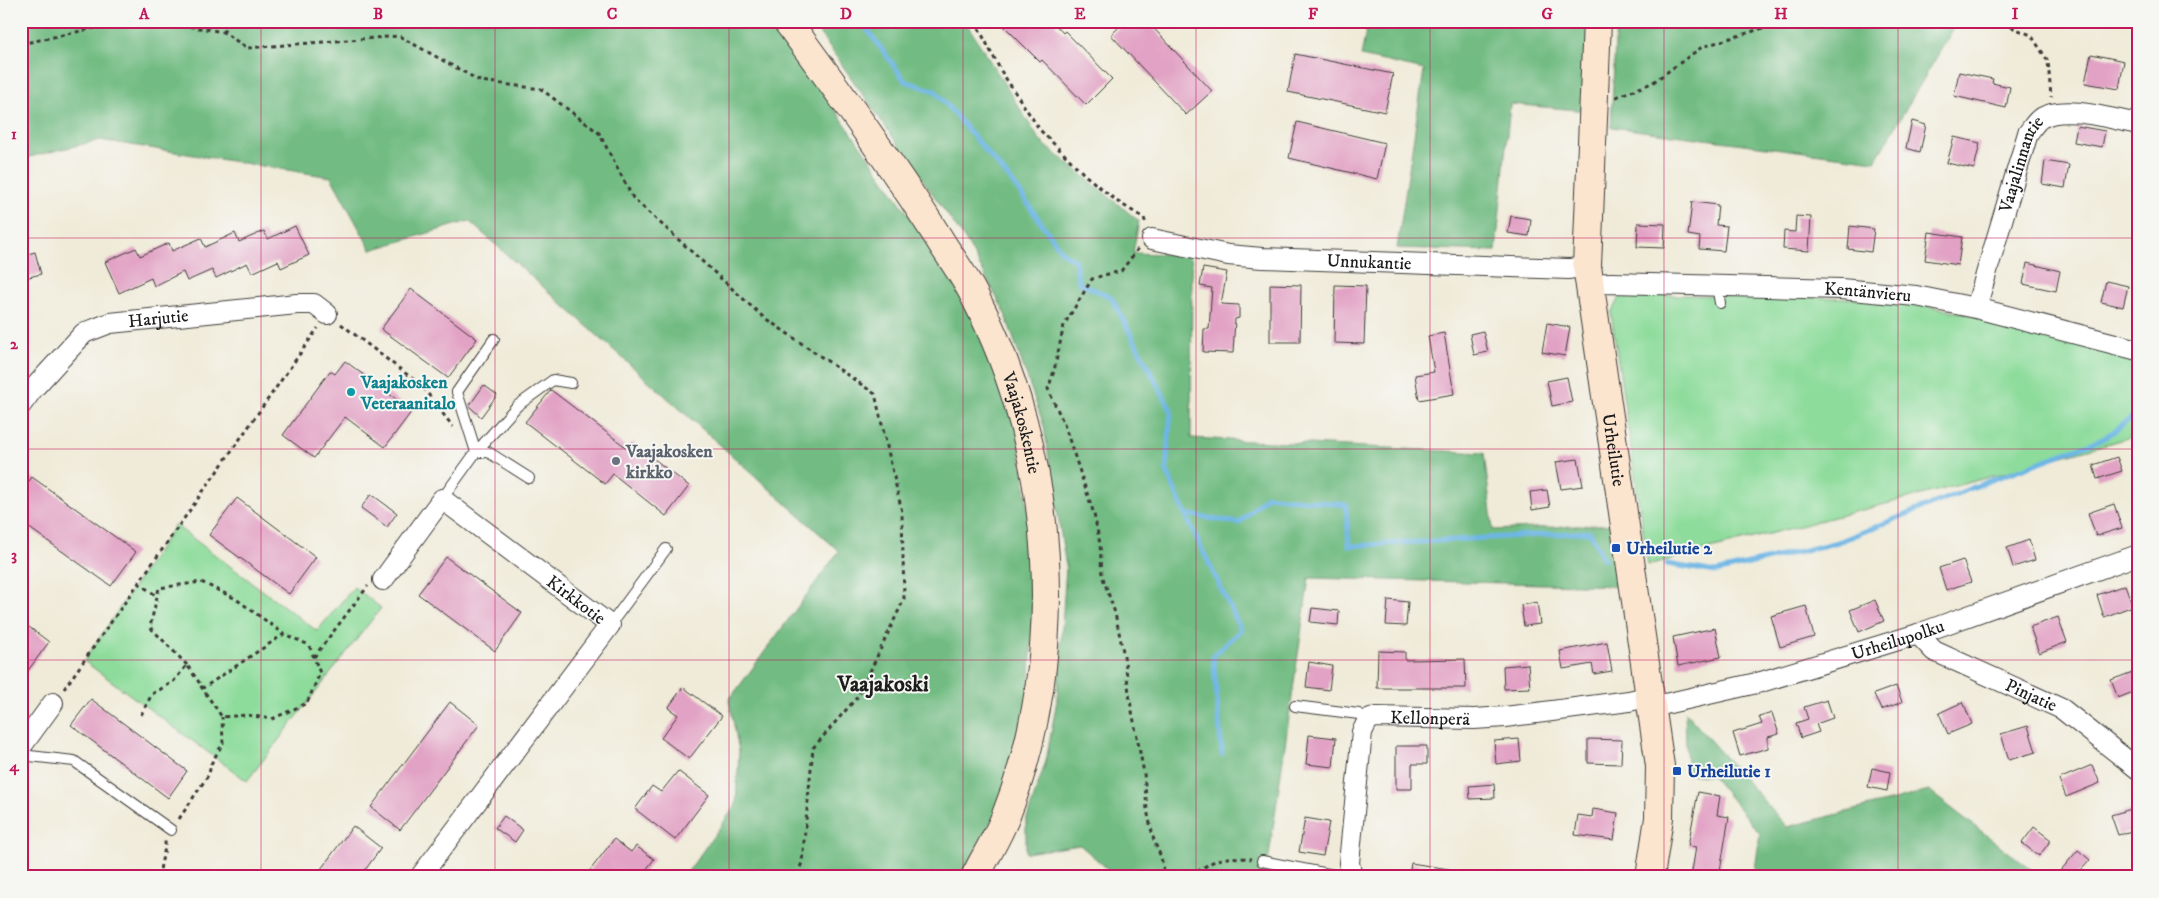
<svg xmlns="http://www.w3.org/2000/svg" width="2159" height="898" viewBox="0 0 2159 898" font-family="'IM FELL DW Pica',serif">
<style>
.green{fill:#8ddc9b;stroke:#547c5c}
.forest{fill:#72bc83;stroke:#476c50}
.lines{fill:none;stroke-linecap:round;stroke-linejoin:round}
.stream{stroke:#6db6e5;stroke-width:5}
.building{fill:#e2a2c5}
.lane-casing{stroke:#3c3b38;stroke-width:12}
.street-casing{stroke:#3c3b38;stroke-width:22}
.secondary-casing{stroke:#3c3b38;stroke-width:30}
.path{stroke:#3c3b38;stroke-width:3;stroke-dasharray:4 4;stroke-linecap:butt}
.lane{stroke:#fff;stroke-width:10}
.street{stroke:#fff;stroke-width:20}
.secondary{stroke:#fbe5cf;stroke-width:28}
.grid{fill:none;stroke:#c2185b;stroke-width:1;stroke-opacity:0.55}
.culture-dot{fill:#0f9aa8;stroke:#f6f6f2;stroke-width:2}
.worship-dot{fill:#6b7280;stroke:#f6f6f2;stroke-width:2}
.transit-dot{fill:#1a4fb4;stroke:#f6f6f2;stroke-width:2}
.labels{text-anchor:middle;stroke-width:4;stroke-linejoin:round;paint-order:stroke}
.street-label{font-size:18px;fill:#1c1c1c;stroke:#f6f6f2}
.culture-label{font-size:18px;font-weight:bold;fill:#0d838f;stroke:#f6f6f2;text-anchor:start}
.worship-label{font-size:18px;font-weight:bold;fill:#5b616d;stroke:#f6f6f2;text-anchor:start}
.transit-label{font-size:18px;font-weight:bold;fill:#164399;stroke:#f6f6f2;text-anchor:start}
.district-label{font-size:22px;font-weight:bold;fill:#1c1c1c;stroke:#f6f6f2}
.neatline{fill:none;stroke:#c2185b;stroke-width:2}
.grid-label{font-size:16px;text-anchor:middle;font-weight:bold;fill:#c2185b}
</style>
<rect width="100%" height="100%" fill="#f6f6f2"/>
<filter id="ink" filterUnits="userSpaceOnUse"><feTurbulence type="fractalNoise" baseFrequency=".02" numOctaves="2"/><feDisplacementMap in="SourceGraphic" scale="10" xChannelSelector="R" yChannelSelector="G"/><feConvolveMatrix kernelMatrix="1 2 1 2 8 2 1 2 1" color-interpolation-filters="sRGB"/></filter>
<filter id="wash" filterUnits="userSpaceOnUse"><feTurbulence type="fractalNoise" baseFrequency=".0096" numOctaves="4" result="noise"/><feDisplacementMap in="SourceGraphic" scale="20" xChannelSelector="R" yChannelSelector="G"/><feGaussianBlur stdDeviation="1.12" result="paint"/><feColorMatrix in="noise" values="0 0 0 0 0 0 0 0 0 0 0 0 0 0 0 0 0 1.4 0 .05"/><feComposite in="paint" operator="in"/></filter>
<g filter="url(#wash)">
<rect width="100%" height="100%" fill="#f0ebd9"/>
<path class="green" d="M 1621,294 L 1845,298 L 1914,303 L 1976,316 L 2138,359 L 2138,435 L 1971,482 L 1648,565 L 1611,313 Z
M 175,525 L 317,631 L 354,587 L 381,608 L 247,781 L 84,661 Z"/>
<path class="forest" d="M 21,21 L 773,21 L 967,298 L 1018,433 L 1035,563 L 1029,698 L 995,814 L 961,877 L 684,877 L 736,805 L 739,751 L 729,700 L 839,551 L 469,221 L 371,250 L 331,177 L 100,140 L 21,159 Z
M 811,21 L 965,21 L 1040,141 L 1139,221 L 1133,253 L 1187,255 L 1192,260 L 1191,438 L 1484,453 L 1493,530 L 1617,524 L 1621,586 L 1309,578 L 1266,877 L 1117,877 L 1080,845 L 1026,853 L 1026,821 L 1046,761 L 1057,700 L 1066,567 L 1044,426 L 1004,311 L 968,244 Z
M 1368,21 L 1592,21 L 1588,111 L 1510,104 L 1496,251 L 1397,248 L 1424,70 L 1361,56 Z
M 1616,21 L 1958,21 L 1875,161 L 1611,127 Z
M 1685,712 L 1787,827 L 1929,791 L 2041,877 L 1754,877 L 1760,834 L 1712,776 L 1687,774 Z"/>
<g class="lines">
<path class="stream" d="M 861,21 L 905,81 L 935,91 L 1013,183 L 1062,252 L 1075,261 L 1079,283 L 1111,297 L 1171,410 L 1166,469 L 1185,514 L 1239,523 L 1267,496 L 1346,505 L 1349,546 L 1590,532 L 1604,560
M 1185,514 L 1241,630 L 1213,656 L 1222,754
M 1667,564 L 1716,572 L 1838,542 L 1989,481 L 2105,438 L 2138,413"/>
</g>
<g id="blocks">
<path class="building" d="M 999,21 L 1052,21 L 1063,33 L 1065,31 L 1112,79 L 1086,105 L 1042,60 L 1040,62 Z
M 1125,21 L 1147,21 L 1212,91 L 1186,115 L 1111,35 Z
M 1295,54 L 1393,74 L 1385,112 L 1288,92 Z
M 2091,54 L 2124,61 L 2119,89 L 2085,83 Z
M 1959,72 L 1993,79 L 1992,83 L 2010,87 L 2006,108 L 1954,96 Z
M 1912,121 L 1926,125 L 1920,152 L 1906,148 Z
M 1297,122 L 1385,143 L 1377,179 L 1289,158 Z
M 2077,126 L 2105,131 L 2102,147 L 2074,142 Z
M 1954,137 L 1980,143 L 1974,169 L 1947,163 Z
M 2045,161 L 2069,165 L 2065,188 L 2042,184 Z
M 1692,202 L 1718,205 L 1716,225 L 1727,226 L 1724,251 L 1699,249 L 1700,237 L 1688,235 Z
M 1511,216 L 1531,219 L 1529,236 L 1508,233 Z
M 1796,216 L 1811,217 L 1809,251 L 1783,249 L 1784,231 L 1795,232 Z
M 1638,223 L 1665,224 L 1664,248 L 1637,247 Z
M 295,226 L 309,255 L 281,268 L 278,261 L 252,273 L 247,263 L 216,278 L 212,270 L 187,281 L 183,272 L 154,286 L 151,278 L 119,293 L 105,262 L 136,248 L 140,256 L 169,243 L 172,251 L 201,238 L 205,247 L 235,233 L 239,242 L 264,231 L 268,239 Z
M 1850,226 L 1874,229 L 1871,252 L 1848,249 Z
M 1929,232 L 1962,237 L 1958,265 L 1925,260 Z
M 35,252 L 41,274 L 21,279 L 21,256 Z
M 2027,263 L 2060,271 L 2056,291 L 2023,284 Z
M 1203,268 L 1227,272 L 1221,304 L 1239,305 L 1239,318 L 1235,319 L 1233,353 L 1203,352 L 1204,329 L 1209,329 L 1212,288 L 1200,286 Z
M 2106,281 L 2128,286 L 2123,307 L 2101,302 Z
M 1270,284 L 1301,285 L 1300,342 L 1270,342 Z
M 1335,285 L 1366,286 L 1364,344 L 1334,343 Z
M 411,289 L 477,339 L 448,378 L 381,329 Z
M 1547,323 L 1570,327 L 1565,356 L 1542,352 Z
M 1483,331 L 1488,352 L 1474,355 L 1470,334 Z
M 1444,333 L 1454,394 L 1419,400 L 1415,375 L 1434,372 L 1428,336 Z
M 345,361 L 412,411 L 385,447 L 345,417 L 314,458 L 283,435 L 330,371 L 335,374 Z
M 1567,377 L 1572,402 L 1552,406 L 1547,381 Z
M 484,385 L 497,395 L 481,417 L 469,406 Z
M 551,390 L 627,448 L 632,442 L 689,486 L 666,516 L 613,474 L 605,484 L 525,422 Z
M 2117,457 L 2122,471 L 2097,479 L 2093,465 Z
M 1578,459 L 1583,486 L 1561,489 L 1556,462 Z
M 32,477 L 136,552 L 111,586 L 21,522 L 21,492 Z
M 1547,490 L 1550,507 L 1532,510 L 1530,492 Z
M 371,494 L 397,513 L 387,527 L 361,508 Z
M 237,498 L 316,557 L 289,594 L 209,535 Z
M 2114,504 L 2122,528 L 2096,536 L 2088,513 Z
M 2029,540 L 2035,560 L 2013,567 L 2007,548 Z
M 446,557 L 522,613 L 495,651 L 418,594 Z
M 1963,560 L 1971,582 L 1946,590 L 1939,568 Z
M 2125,585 L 2133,606 L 2104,617 L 2097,595 Z
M 1388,600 L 1408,602 L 1406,626 L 1386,625 Z
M 1875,600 L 1884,621 L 1859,632 L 1850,610 Z
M 1537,602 L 1540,624 L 1524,626 L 1521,605 Z
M 1806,606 L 1814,637 L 1780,647 L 1771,616 Z
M 1312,608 L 1339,611 L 1338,625 L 1310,622 Z
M 2058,617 L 2067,642 L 2039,653 L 2030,627 Z
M 21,621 L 49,642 L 21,680 Z
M 1715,628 L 1721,657 L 1678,666 L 1673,637 Z
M 1607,642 L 1612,671 L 1594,674 L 1592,664 L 1563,669 L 1560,651 Z
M 1378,651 L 1405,652 L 1405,660 L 1465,659 L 1466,688 L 1377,688 Z
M 1309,662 L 1332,666 L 1329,690 L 1306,687 Z
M 1528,664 L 1530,688 L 1504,689 L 1503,666 Z
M 2138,670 L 2138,690 L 2118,698 L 2111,680 Z
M 1896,686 L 1902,702 L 1881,710 L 1874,694 Z
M 683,687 L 722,716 L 689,759 L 661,738 L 678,715 L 668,708 Z
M 91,699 L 187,771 L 168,798 L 71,725 Z
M 1827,700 L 1833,718 L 1816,724 L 1819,732 L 1801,738 L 1796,723 L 1808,719 L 1804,707 Z
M 450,702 L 479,725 L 400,830 L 371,807 Z
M 1963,702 L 1972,724 L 1948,734 L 1939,713 Z
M 1772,713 L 1779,734 L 1768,737 L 1768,748 L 1740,756 L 1733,733 L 1762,724 L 1759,717 Z
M 2028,726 L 2036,752 L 2009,760 L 2001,734 Z
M 1309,735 L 1336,738 L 1333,767 L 1306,764 Z
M 1519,739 L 1521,761 L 1496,764 L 1494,741 Z
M 1588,739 L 1622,740 L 1621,764 L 1588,763 Z
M 1396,746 L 1427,746 L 1427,764 L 1412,764 L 1412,789 L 1396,789 Z
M 2092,765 L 2100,783 L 2066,797 L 2059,779 Z
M 1872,768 L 1890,772 L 1887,791 L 1868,787 Z
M 678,771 L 709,795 L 675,840 L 635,809 L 652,786 L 661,792 Z
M 1494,784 L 1495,798 L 1470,799 L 1469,786 Z
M 1698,792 L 1720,796 L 1717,815 L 1729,817 L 1719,877 L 1691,877 L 1696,847 L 1688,846 Z
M 2138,807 L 2138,829 L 2118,835 L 2111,815 Z
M 1593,809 L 1618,813 L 1614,840 L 1575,835 L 1578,815 L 1592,817 Z
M 504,816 L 523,830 L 515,842 L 495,828 Z
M 1305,818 L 1329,822 L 1323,856 L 1299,852 Z
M 353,826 L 381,848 L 360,877 L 315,877 Z
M 2034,827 L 2051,840 L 2039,856 L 2022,843 Z
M 614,839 L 631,852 L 636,846 L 654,859 L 641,877 L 585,877 Z
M 2078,850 L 2090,860 L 2075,877 L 2055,877 Z
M 1411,863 L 1449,869 L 1449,877 L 1409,877 Z"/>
</g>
</g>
<g filter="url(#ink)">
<use href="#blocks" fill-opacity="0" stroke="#3c3b38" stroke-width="1"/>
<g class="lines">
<defs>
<path id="lane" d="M 1717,286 L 1720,303
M 476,452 L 457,392 L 494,339
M 476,452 L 488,452 L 529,478
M 442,499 L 476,452 L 517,406 L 553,380 L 571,383
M 610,625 L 666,549
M 1295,706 L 1359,714 L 1368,720
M 21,755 L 74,761 L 171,830
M 1262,861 L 1339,876 L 1351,876"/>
<g id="street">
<path id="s1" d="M 1152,239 L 1228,255 L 1262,258 L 1569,269 L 1587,266"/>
<path id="s2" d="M 1590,284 L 1612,283 L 1841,289 L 1916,296 L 1976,308 L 2138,350"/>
<path id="s3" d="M 1976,308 L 2028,133 C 2032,128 2036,121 2041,118 C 2065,104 2111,119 2138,124"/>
<path id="s4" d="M 21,405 L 33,389 L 84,333 L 110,323 L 297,304 L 314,304 L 327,314"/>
<path id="s5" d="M 383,580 L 442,499 L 610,625 L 420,877"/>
<path id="s6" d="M 1918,634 L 1934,651 L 2062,709 L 2138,769"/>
<path id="s7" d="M 1652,707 L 1761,682 L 1918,634 L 2138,555"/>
<path d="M 21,747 L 53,703"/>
<path id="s8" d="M 1352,877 L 1349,863 L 1362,732 L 1368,720 L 1376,717 L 1474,719 L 1505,717 L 1629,701 L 1651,696"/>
</g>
<g id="secondary">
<path id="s9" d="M 787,21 C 839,92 891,163 938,237 C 950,257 965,276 975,297 C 1056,453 1070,654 1005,818 C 997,838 985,857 975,877"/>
<path id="s10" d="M 1597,21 L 1587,266 L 1660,766 L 1659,818 L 1650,877"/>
</g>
</defs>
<use href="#lane" class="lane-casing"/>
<use href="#street" class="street-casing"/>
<use href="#secondary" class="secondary-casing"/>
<path class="path" d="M 158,21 L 223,32 L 247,48 L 399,36 L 480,81 L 541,89 L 599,133 L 633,198 L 762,316 L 875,394 L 902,512 L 904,599 L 859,695 L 813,748 L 802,862 L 797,877
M 975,21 L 1001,71 L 1040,130 L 1086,176 L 1118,202 L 1144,218 L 1146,224
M 1824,21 L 1840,26 L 1915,21
M 1996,21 L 2031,35 L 2048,61 L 2051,97
M 223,32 L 232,21
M 21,44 L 127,21
M 1616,97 L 1652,83 L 1702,47 L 1786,21
M 1138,249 L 1121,271 L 1104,275 L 1092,279 L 1064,325 L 1054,371 L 1048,389 L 1064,424 L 1094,514 L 1100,544 L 1102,575 L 1115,613 L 1125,661 L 1130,701 L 1144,773 L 1147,810 L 1154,841 L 1161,857 L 1165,877
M 341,324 L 422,386 L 453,427
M 138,583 L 157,596
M 314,657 L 368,586
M 187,665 L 150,627 L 159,588 L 201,582 L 236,599 L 284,634
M 64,689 L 318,328
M 141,715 L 152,694 L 173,682 L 187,665 L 203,688 L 284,634 L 309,645 L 320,673 L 307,703 L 272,719 L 247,715 L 222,717 L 200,685
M 179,819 L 209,774 L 211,764 L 223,743 L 222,717
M 161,877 C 158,864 166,854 165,841
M 1191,877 C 1213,859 1223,855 1251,859
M 2135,877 L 2138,874"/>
<use href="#lane" class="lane"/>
<use href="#street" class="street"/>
<use href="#secondary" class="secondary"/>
</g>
</g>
<path class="grid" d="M 261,21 L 261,877M 495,21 L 495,877M 729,21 L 729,877M 963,21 L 963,877M 1196,21 L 1196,877M 1430,21 L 1430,877M 1664,21 L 1664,877M 1898,21 L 1898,877M 21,238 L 2138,238M 21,449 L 2138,449M 21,660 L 2138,660"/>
<circle class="culture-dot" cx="351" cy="392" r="5"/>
<circle class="worship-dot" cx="616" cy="461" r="5"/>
<g class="transit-dot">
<rect x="1611" y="543" width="10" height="10" rx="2.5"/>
<rect x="1672" y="766" width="10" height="10" rx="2.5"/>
</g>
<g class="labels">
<g class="street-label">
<text dy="6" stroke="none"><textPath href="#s3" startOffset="151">Vaajalinnantie</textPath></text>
<text dy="6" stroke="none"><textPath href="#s1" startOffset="219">Unnukantie</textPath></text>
<text dy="6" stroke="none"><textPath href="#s2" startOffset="278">Kentänvieru</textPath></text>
<text dy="6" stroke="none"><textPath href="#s4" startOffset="172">Harjutie</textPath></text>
<text dy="6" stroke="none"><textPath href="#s9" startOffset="469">Vaajakoskentie</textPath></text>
<text dy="6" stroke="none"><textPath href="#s10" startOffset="431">Urheilutie</textPath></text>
<text dy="6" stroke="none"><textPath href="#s5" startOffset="268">Kirkkotie</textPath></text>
<text dy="6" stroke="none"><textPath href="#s7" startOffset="255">Urheilupolku</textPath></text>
<text dy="6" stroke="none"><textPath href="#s6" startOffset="130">Pinjatie</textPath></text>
<text dy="6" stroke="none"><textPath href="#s8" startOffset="222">Kellonperä</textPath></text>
</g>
<g class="culture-label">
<text x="361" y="388">Vaajakosken<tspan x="361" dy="21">Veteraanitalo</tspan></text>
</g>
<g class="worship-label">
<text x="626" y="457">Vaajakosken<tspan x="626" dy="21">kirkko</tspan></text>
</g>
<g class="transit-label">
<text x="1626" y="554">Urheilutie 2</text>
<text x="1687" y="777">Urheilutie 1</text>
</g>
<g class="district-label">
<text x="883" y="691">Vaajakoski</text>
</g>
</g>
<rect width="2159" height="898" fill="none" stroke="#f6f6f2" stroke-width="55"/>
<rect x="28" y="28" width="2104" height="842" class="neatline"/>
<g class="grid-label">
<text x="144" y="19">A</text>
<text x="378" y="19">B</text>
<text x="612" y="19">C</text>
<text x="846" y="19">D</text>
<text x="1080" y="19">E</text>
<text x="1313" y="19">F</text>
<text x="1547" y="19">G</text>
<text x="1781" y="19">H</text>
<text x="2015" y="19">I</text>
<text x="14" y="139">1</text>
<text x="14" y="349">2</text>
<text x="14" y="560">3</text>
<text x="14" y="771">4</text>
</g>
</svg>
